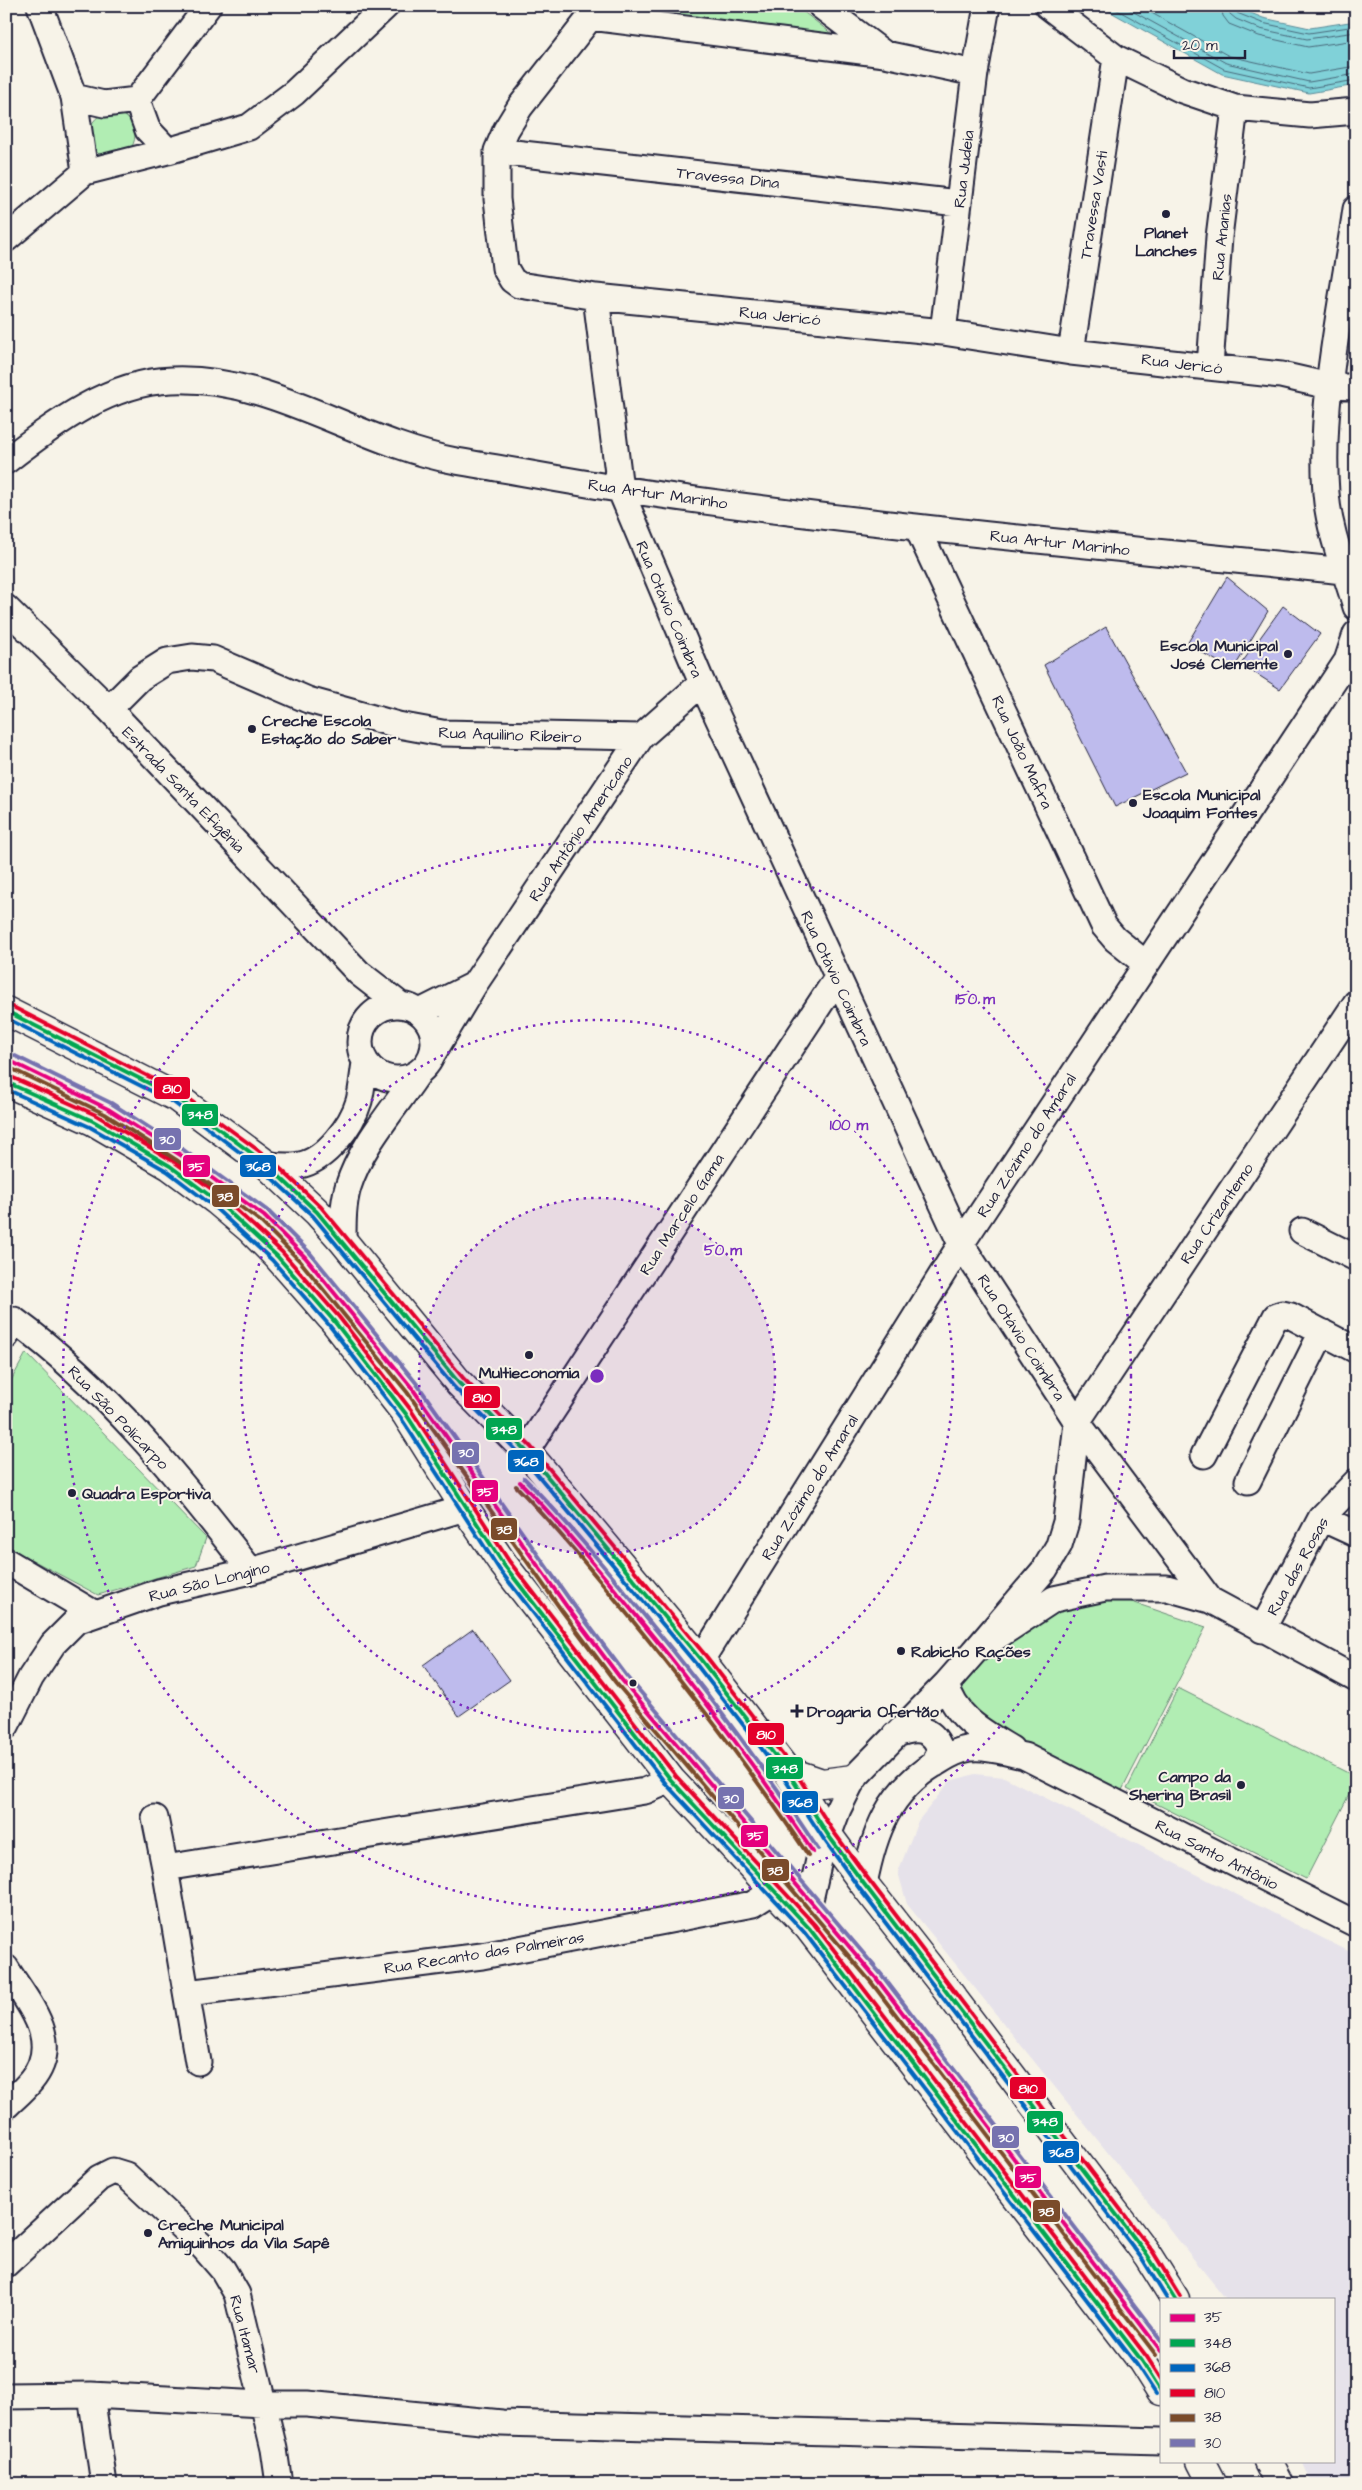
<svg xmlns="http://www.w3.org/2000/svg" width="1362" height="2490" viewBox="0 0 1362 2490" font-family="'Architects Daughter',sans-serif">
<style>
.built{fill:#e6e2ea}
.green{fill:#b1edb3;stroke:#6a8877}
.water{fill:#80d1d8;stroke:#5a8b99}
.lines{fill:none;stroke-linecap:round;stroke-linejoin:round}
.shore{stroke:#48687a;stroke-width:1}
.building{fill:#bebbed;stroke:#22223b}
.minor-casing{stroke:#22223b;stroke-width:29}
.major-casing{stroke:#22223b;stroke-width:31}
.minor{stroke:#f7f3e8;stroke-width:25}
.major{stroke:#f7f3e8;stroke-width:28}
.bus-1-casing{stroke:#f7f3e8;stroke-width:8}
.bus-2-casing{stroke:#f7f3e8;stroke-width:8}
.bus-3-casing{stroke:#f7f3e8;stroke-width:8}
.bus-4-casing{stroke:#f7f3e8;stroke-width:8}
.bus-5-casing{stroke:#f7f3e8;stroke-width:8}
.bus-6-casing{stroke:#f7f3e8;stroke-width:8}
.bus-1{stroke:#e5007d;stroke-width:4}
.bus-2{stroke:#00a651;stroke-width:4}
.bus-3{stroke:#0065bd;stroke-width:4}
.bus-4{stroke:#e4002b;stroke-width:4}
.bus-5{stroke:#7a4b2a;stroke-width:4}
.bus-6{stroke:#7672af;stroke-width:4}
.ring{fill:none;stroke:#7b2cbf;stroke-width:2.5;stroke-dasharray:2.5 5}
.poi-dot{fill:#22223b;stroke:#f7f3e8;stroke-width:2}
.labels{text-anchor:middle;stroke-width:4;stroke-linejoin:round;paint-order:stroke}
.street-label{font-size:16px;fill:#22223b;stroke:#f7f3e8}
.poi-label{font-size:16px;font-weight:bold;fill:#22223b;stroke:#f7f3e8;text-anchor:start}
.centre{fill:#7b2cbf;stroke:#f7f3e8;stroke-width:2.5}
.ring-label{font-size:15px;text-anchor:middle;font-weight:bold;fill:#7b2cbf;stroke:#f7f3e8;stroke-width:4;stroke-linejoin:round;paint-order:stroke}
.line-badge{stroke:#f7f3e8;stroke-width:2}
.badge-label{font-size:14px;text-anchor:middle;font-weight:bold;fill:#fff}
</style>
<rect width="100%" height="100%" fill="#f7f3e8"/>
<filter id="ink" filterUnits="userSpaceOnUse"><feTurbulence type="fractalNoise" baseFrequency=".02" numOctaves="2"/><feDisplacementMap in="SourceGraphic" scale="10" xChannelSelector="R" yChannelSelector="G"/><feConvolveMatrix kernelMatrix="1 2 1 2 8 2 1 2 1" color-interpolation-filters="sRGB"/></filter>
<g filter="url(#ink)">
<path class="built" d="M 975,1774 L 1004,1777 L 1356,1955 L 1356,2484 L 1312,2484 L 1302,2461 L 1333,2461 L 1333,2299 L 1226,2299 L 907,1904 L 898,1872 L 918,1821 L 950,1781 Z"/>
<path class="green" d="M 627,6 L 796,6 L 850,48 L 625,9 Z
M89 135a23 23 0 1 1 46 0a23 23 0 1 1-46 0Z
M 26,1353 L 206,1538 L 196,1566 L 98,1595 L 6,1546 L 6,1390 Z
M 1117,1597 L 1206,1627 L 1120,1794 L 1020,1747 L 964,1706 L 957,1683 L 986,1657 L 1026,1629 L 1066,1607 Z
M 1178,1688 L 1356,1777 L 1356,1781 L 1306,1879 L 1127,1789 Z"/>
<path class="water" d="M 1100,6 L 1234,6 L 1263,18 L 1310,28 L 1356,21 L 1356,85 L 1309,93 L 1222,74 Z"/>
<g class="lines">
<path class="shore" d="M 1110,6 L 1224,69 L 1309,88 L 1356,80
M 1123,6 L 1226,63 L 1309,82 L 1356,74
M 1139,6 L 1229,56 L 1309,74 L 1356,66
M 1221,6 L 1223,16 L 1229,24 L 1259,36 L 1308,47 L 1356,40
M 1228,6 L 1230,14 L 1236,19 L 1260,29 L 1307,39 L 1356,32
M 1234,6 L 1237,13 L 1262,23 L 1309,33 L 1356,26"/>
</g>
<path class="building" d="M 1227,577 L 1268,611 L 1233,670 L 1187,644 Z
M 1283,606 L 1320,634 L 1280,689 L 1241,664 Z
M 1106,627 L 1186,772 L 1115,807 L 1044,665 Z
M 473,1629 L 510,1680 L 459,1716 L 423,1665 Z
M 1356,1892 L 1356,1906 L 1350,1903 Z"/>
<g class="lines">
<defs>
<path id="minor" d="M 40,6 L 74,97 L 85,172
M 599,6 L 520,107 L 506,130 L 497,151 L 497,199 L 505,268 L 512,280 L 519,285 L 596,297 L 943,332 L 1071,352 L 1281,375 L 1329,386 L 1356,387
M 821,6 L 883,53
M 1048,6 L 1116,58 L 1182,90 L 1235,108 L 1310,115 L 1356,111
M 591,17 L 885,54 L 975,73
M 74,97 L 104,104 L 137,100 L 208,6
M 137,100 L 148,130 L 168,151
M 497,151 L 958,203
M 1356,209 C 1343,301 1319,400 1326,493 C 1329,533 1345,569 1356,607
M 6,239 L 85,172 L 168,151 L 249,127 L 294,93 L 386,6
M 596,297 L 620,489 L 702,683 L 961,1244 L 1077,1422 L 1210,1600
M 943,332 L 975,73 L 987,6
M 1071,352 L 1116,58
M 1210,367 L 1219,237 L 1235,108
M 6,461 C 54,424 109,382 172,380 C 274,376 357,443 456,461 C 511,470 566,481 620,489 C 860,525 1103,546 1344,571
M 917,527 L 1104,926 L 1115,939 L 1146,964
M 6,608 L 109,709 L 359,973 L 399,1004
M 109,709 L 140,678 L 167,661 L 192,657 L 213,659 L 308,700 L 398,725 L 442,733 L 641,737
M360 1042a37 37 0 1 1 74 0a37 37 0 1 1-74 0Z
M 420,1012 L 474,985
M 433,1053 L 474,985 L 641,737 L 702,683
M 266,1164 C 277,1166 289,1167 300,1165 C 326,1160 352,1125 359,1101 C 362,1089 363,1075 365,1063
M 1302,1231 L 1356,1258
M 343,1241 C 343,1222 343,1204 348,1187 C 361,1145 395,1108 419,1072
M 6,1336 L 14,1320 C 107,1388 181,1480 251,1571
M 526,1451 L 837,978
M 1204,1455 L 1276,1316 L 1282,1314 L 1291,1316 L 1356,1350
M 1248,1481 L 1322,1332
M 1321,1518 L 1356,1534
M 6,1561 L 95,1614
M 1262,1630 L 1321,1518 L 1356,1482
M 975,1651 L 1045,1569 L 1059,1545 L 1066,1522 L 1077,1422 L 1356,1003
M 701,1660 L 961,1244 L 1347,661 L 1356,634
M 946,1684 C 955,1718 983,1732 1011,1749
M 6,1726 L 31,1677 L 53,1644 L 76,1621 L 159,1592 L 251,1571 L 465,1508
M 895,1735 C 914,1727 932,1726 940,1749 L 935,1764
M 155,1818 L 165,1868 L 198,2062
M 165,1868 L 645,1791 L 671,1780
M 864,1884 C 874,1832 889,1791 936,1763 C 948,1756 957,1750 971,1748 C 989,1746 1007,1753 1024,1756 L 1356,1924
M 809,1928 L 810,1900 L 819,1860 L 838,1809 L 853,1779 L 946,1684 L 975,1651 L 1054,1599 L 1105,1588 L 1167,1588 L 1210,1600 L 1356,1679
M 6,1968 C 28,2004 64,2041 31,2081 C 24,2090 14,2098 6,2106
M 187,1993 L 482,1956 L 753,1904 L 775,1890
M 6,2264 L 99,2178 L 113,2171 L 126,2175 L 204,2248 L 223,2270 L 237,2294 L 274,2449 L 279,2484
M 91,2395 L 104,2484
M 6,2396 L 91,2395 L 264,2404 L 307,2404 L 502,2423 L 1161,2441"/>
<path id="major" d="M 6,1011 L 176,1097 L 266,1164 L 317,1212 L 343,1241 L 459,1383 L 526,1451 L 701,1660 L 787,1771 L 828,1835 L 864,1884 L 940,1981 L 1148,2256 L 1175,2299
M 6,1082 L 93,1121 L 170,1166 L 217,1201 L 250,1229 L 277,1256 L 334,1321 L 406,1414 L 465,1508 L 504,1565 L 671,1780 L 809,1928 L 1142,2361 L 1161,2391
M 787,1771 L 822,1783 L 853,1779
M 1201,2461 L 1213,2484
M 1268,2461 L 1280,2484"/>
</defs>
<use href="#minor" class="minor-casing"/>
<use href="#major" class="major-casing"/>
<use href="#minor" class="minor"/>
<use href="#major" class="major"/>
<defs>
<path id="bus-1" d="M 6,1059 L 108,1109 L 182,1156 L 264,1216 L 305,1257 L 412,1388 L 567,1607 L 621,1679 L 876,1978 L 1161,2351
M 520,1482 C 561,1524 597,1568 634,1613 C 699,1691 757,1768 813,1852"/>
<path id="bus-2" d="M 6,1011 L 176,1097 L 266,1164 L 317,1212 L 459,1383 L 526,1451 L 701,1660 L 787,1771 L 828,1835 L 864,1884 L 1148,2256 L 1175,2299
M 6,1082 L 93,1121 L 170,1166 L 217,1201 L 277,1256 L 334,1321 L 406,1414 L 504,1565 L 671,1780 L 809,1928 L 1142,2361 L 1161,2391"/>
<path id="bus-3" d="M 6,1018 L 173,1102 L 262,1169 L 313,1216 L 454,1387 L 521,1455 L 696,1664 L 782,1775 L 823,1838 L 859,1888 L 1143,2260 L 1167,2299
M 6,1089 L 90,1127 L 167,1171 L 213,1206 L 272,1260 L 329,1325 L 401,1418 L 499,1569 L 666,1784 L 804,1932 L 1137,2365 L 1156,2394"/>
<path id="bus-4" d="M 9,1005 L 179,1092 L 270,1159 L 321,1207 L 464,1379 L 531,1447 L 706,1656 L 792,1767 L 833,1831 L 869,1880 L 1153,2252 L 1180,2296
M 9,1076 L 96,1115 L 173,1161 L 221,1196 L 282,1252 L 339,1317 L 411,1410 L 509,1561 L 676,1776 L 814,1924 L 1147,2357 L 1161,2379"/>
<path id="bus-5" d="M 6,1066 L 105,1114 L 178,1161 L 260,1221 L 300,1261 L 407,1392 L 562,1611 L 616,1683 L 871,1982 L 1156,2355
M 516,1486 C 556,1527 592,1571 628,1615 C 692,1693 752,1771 808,1855"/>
<path id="bus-6" d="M 9,1053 L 111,1103 L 185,1151 L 268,1211 L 310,1253 L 417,1384 L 572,1603 L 626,1675 L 881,1974 L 1161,2340
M 524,1478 C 565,1519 602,1564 639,1609 C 704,1687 762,1764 818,1849"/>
</defs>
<use href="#bus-1" class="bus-1-casing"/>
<use href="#bus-2" class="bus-2-casing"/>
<use href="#bus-3" class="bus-3-casing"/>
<use href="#bus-4" class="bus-4-casing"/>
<use href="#bus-5" class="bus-5-casing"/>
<use href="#bus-6" class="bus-6-casing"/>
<use href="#bus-1" class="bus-1"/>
<use href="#bus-2" class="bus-2"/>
<use href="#bus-3" class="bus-3"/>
<use href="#bus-4" class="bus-4"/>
<use href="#bus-5" class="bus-5"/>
<use href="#bus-6" class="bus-6"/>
</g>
</g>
<circle cx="597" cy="1376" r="178" fill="#7b2cbf" fill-opacity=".12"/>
<g class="ring">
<circle cx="597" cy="1376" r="178"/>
<circle cx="597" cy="1376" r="356"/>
<circle cx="597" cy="1376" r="534"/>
</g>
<g class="poi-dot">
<circle cx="1166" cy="214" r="5"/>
<circle cx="1288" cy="654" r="5"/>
<circle cx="252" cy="729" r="5"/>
<circle cx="1133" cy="803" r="5"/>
<circle cx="529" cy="1355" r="5"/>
<circle cx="72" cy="1493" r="5"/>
<circle cx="901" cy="1651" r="5"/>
<circle cx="633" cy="1683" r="4.5"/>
<path d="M794.5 1703.5h5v5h5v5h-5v5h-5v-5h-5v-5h5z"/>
<circle cx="1241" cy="1785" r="5"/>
<circle cx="148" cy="2233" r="5"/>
</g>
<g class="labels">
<g class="street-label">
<text transform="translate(963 169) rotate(-83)" y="6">Rua Judeia</text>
<text transform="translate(728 177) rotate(6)" y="6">Travessa Dina</text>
<text transform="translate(1093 205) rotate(-81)" y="6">Travessa Vasti</text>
<text transform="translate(1221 237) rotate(-84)" y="6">Rua Ananias</text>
<text transform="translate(780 315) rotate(6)" y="6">Rua Jericó</text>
<text transform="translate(1182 363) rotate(7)" y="6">Rua Jericó</text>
<text transform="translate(658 493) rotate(8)" y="6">Rua Artur Marinho</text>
<text transform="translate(1060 542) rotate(6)" y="6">Rua Artur Marinho</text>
<text transform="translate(670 609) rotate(67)" y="6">Rua Otávio Coimbra</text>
<text transform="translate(510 734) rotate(2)" y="6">Rua Aquilino Ribeiro</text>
<text transform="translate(1023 752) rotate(65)" y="6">Rua João Mafra</text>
<text transform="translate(184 789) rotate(46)" y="6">Estrada Santa Efigênia</text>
<text transform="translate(580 828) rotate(-56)" y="6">Rua Antônio Americano</text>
<text transform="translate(837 978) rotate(65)" y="6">Rua Otávio Coimbra</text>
<text transform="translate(1026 1145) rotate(-57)" y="6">Rua Zózimo do Amaral</text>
<text transform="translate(1216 1213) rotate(-56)" y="6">Rua Crizantemo</text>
<text transform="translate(681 1214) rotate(-57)" y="6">Rua Marcelo Gama</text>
<text transform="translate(1022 1337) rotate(57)" y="6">Rua Otávio Coimbra</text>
<text transform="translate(119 1417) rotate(46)" y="6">Rua São Policarpo</text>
<text transform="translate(809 1487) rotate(-58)" y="6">Rua Zózimo do Amaral</text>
<text transform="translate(1297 1566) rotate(-61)" y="6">Rua das Rosas</text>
<text transform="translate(209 1581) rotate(-14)" y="6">Rua São Longino</text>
<text transform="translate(1217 1854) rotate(27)" y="6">Rua Santo Antônio</text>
<text transform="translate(484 1952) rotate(-9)" y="6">Rua Recanto das Palmeiras</text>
<text transform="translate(246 2334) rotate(75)" y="6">Rua Itamar</text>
</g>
<g class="poi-label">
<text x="1166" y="238" text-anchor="middle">Planet<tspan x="1166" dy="18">Lanches</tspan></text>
<text x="1278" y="651" text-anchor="end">Escola Municipal<tspan x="1278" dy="18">José Clemente</tspan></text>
<text x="262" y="726">Creche Escola<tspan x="262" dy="18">Estação do Saber</tspan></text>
<text x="1143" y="800">Escola Municipal<tspan x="1143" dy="18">Joaquim Fontes</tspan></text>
<text x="529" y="1378" text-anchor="middle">Multieconomia</text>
<text x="82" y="1499">Quadra Esportiva</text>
<text x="911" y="1657">Rabicho Rações</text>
<text x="807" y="1717">Drogaria Ofertão</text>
<text x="1231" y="1782" text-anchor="end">Campo da<tspan x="1231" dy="18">Shering Brasil</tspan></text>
<text x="158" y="2230">Creche Municipal<tspan x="158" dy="18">Amiguinhos da Vila Sapê</tspan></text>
</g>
</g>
<circle cx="597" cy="1376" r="8" class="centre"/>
<g class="ring-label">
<text x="975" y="1004">150 m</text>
<text x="849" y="1130">100 m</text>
<text x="723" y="1255">50 m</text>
</g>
<g class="line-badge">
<rect x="153" y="1076" width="38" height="24" rx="5" fill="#e4002b"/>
<rect x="181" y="1103" width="38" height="24" rx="5" fill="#00a651"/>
<rect x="153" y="1127" width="29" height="24" rx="5" fill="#7672af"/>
<rect x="239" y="1154" width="38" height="24" rx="5" fill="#0065bd"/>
<rect x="182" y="1154" width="29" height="24" rx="5" fill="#e5007d"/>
<rect x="211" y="1184" width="29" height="24" rx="5" fill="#7a4b2a"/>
<rect x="463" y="1385" width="38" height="24" rx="5" fill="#e4002b"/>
<rect x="485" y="1417" width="38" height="24" rx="5" fill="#00a651"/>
<rect x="451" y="1441" width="29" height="24" rx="5" fill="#7672af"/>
<rect x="507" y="1449" width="38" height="24" rx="5" fill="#0065bd"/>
<rect x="471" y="1479" width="28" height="24" rx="5" fill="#e5007d"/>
<rect x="490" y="1517" width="28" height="24" rx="5" fill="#7a4b2a"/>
<rect x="747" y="1722" width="38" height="24" rx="5" fill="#e4002b"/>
<rect x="765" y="1756" width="39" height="24" rx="5" fill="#00a651"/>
<rect x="717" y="1786" width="28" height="24" rx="5" fill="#7672af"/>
<rect x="781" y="1790" width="38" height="24" rx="5" fill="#0065bd"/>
<rect x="740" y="1824" width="29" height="24" rx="5" fill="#e5007d"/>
<rect x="761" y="1858" width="29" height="24" rx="5" fill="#7a4b2a"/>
<rect x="1009" y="2076" width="38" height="24" rx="5" fill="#e4002b"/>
<rect x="1026" y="2110" width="38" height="24" rx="5" fill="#00a651"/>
<rect x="991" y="2125" width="29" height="24" rx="5" fill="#7672af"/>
<rect x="1042" y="2140" width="38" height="24" rx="5" fill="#0065bd"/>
<rect x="1014" y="2165" width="28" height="24" rx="5" fill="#e5007d"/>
<rect x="1032" y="2199" width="29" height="24" rx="5" fill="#7a4b2a"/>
</g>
<g class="badge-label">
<text x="172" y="1093">810</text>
<text x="200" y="1119">348</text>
<text x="167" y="1144">30</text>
<text x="258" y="1171">368</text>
<text x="196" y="1171">35</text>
<text x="225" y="1201">38</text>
<text x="482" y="1402">810</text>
<text x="504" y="1434">348</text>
<text x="466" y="1457">30</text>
<text x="526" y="1466">368</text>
<text x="485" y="1496">35</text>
<text x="504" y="1534">38</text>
<text x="766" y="1739">810</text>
<text x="785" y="1773">348</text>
<text x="731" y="1803">30</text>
<text x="800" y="1807">368</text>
<text x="755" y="1840">35</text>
<text x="775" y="1875">38</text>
<text x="1028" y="2093">810</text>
<text x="1045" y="2126">348</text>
<text x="1006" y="2142">30</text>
<text x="1061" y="2157">368</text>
<text x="1028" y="2182">35</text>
<text x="1046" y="2216">38</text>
</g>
<rect width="1362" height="2490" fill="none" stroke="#f7f3e8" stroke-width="25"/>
<rect x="12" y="12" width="1337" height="2465" fill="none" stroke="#22223b" stroke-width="2" filter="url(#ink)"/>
<rect x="1160" y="2298" width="175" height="165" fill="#f7f3e8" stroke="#a29fa3"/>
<rect x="1170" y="2314" width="25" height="8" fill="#e5007d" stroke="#a29fa3"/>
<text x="1204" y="2322" font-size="15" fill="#22223b">35</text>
<rect x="1170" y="2339" width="25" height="8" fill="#00a651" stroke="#a29fa3"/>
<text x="1204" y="2348" font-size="15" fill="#22223b">348</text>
<rect x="1170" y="2364" width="25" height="8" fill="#0065bd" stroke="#a29fa3"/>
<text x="1204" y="2372" font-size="15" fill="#22223b">368</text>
<rect x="1170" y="2389" width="25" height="8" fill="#e4002b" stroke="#a29fa3"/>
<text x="1204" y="2398" font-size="15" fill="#22223b">810</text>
<rect x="1170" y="2414" width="25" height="8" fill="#7a4b2a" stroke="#a29fa3"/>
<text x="1204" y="2422" font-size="15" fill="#22223b">38</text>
<rect x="1170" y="2439" width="25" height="8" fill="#7672af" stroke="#a29fa3"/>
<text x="1204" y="2448" font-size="15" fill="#22223b">30</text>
<path d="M1174 50v8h71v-8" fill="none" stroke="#22223b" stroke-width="2.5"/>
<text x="1182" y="50" font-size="15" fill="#22223b" stroke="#f7f3e8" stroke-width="4" paint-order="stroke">20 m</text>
</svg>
